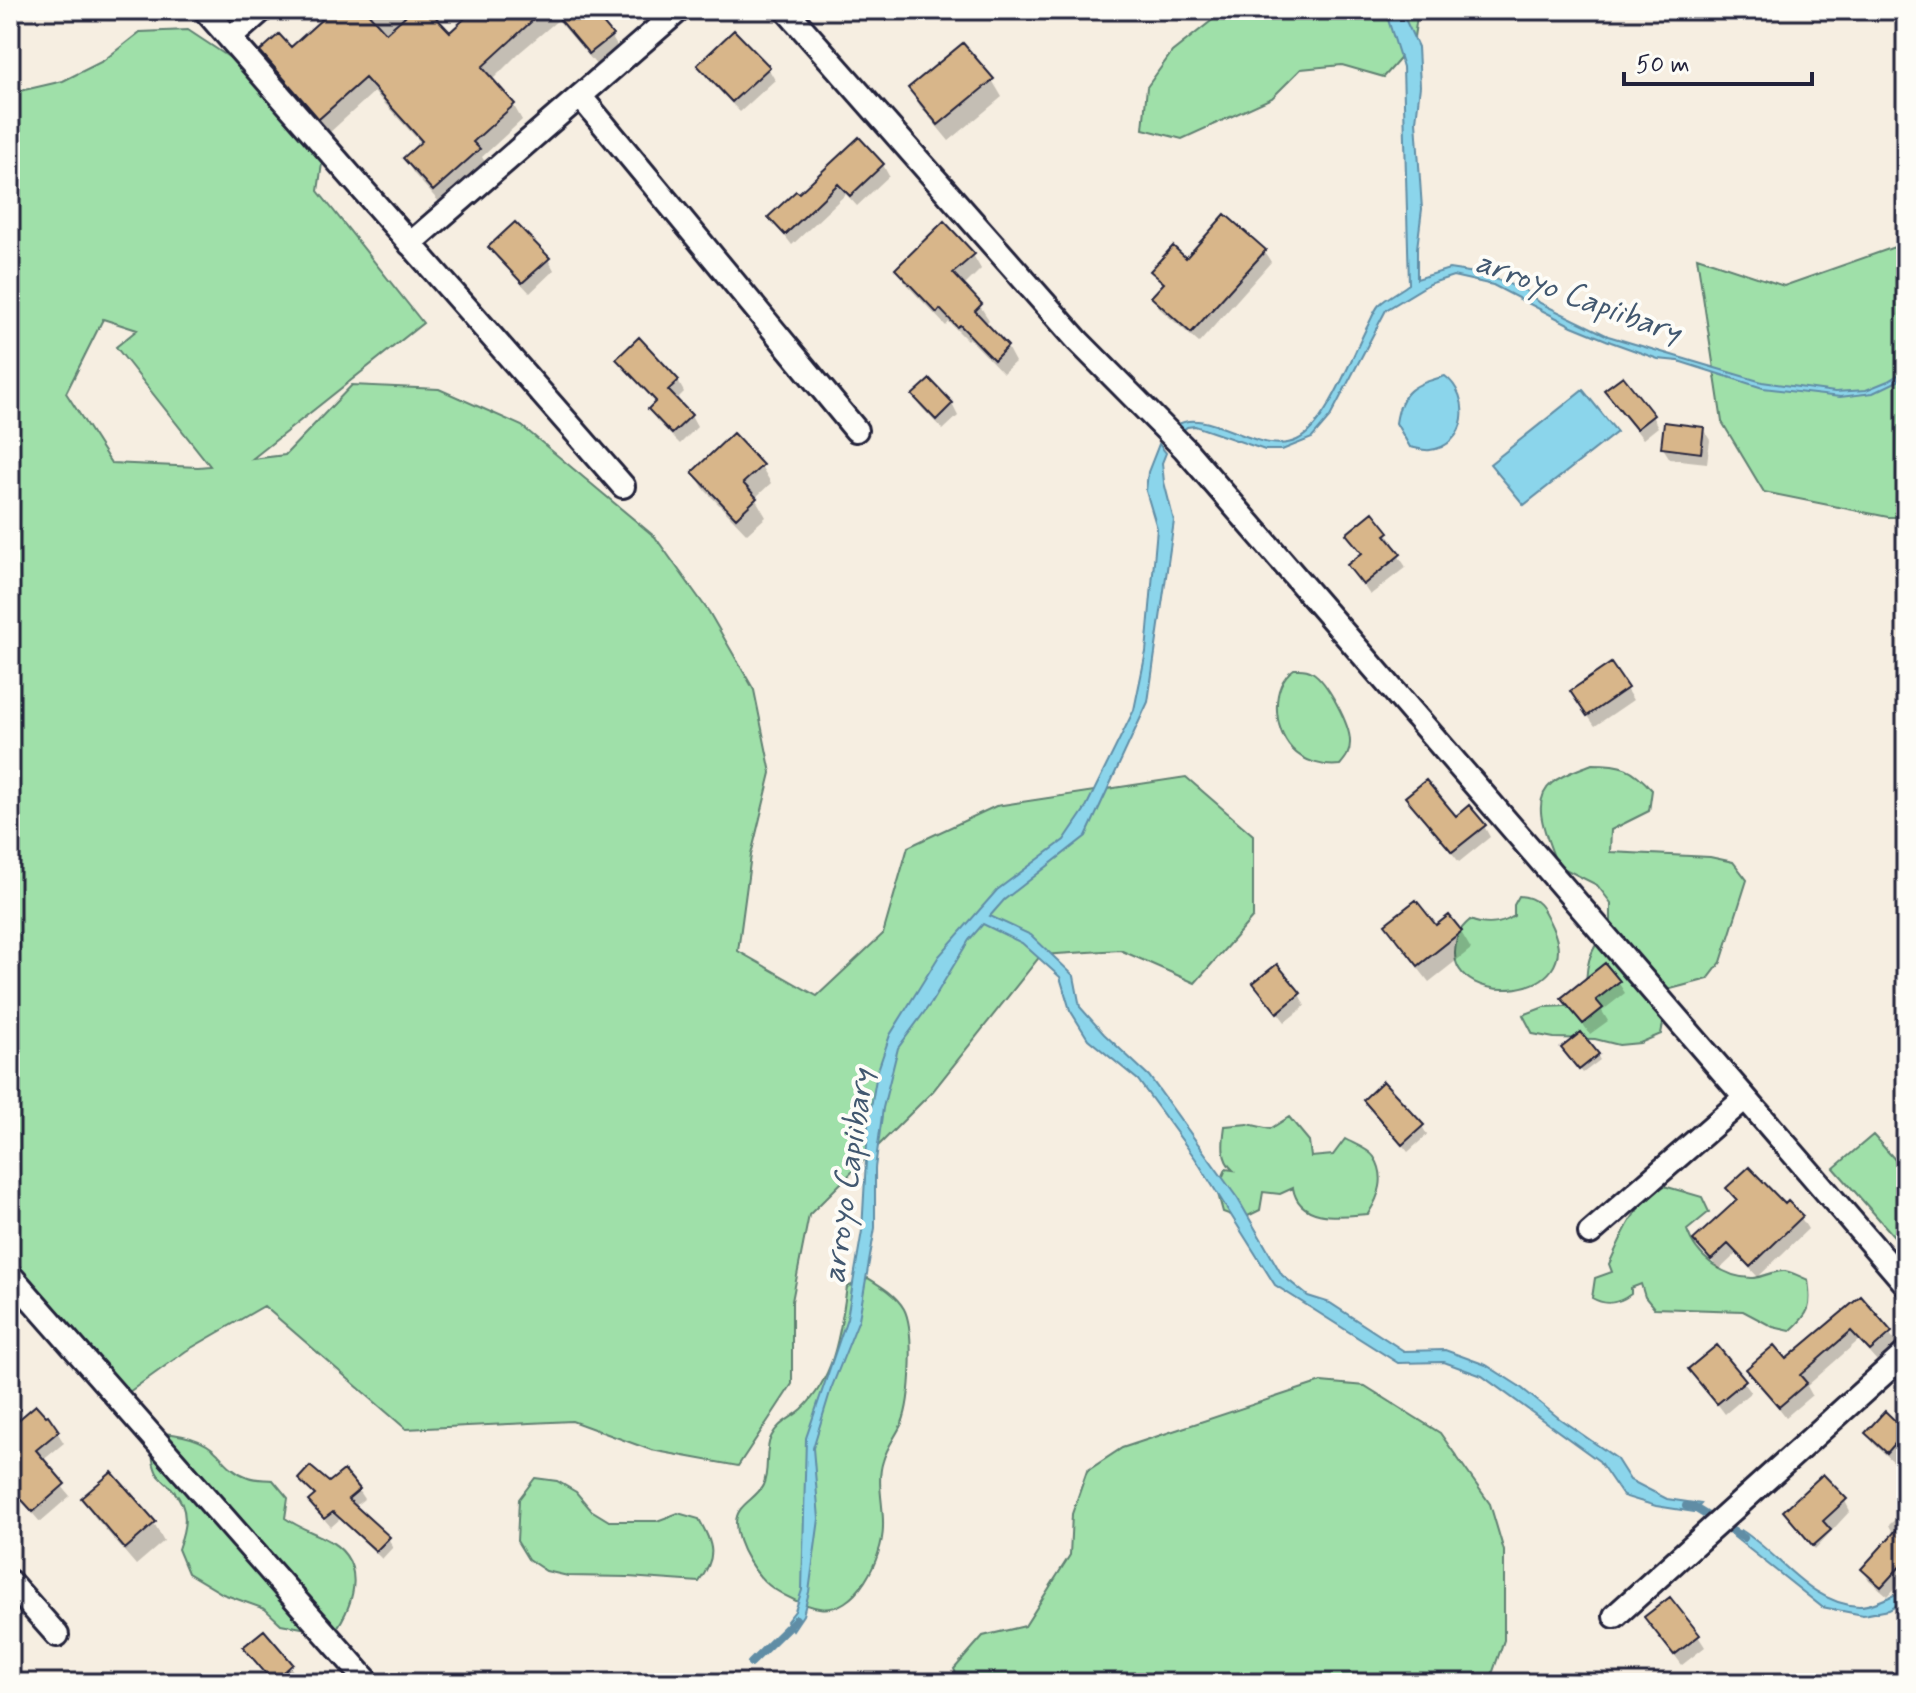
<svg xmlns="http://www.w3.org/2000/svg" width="1916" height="1693" viewBox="0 0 1916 1693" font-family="Mynerve,sans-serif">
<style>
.green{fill:#9fe0a9;stroke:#608172;stroke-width:2;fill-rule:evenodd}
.water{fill:#8bd5eb;stroke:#618da5;stroke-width:2}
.shadow{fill:#0003}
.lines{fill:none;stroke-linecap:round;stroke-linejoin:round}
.stream{stroke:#618da5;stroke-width:8}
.building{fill:#d8b68a;stroke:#22223b;stroke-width:2}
.street-casing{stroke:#22223b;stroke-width:28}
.street{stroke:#fdfcf7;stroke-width:22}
.labels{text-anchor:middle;stroke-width:8;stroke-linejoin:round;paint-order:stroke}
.water-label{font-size:32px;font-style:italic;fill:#425870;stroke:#fdfcf7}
</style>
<rect width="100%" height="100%" fill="#f6eee1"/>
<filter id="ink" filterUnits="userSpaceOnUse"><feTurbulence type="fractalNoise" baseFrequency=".0125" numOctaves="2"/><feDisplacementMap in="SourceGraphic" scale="16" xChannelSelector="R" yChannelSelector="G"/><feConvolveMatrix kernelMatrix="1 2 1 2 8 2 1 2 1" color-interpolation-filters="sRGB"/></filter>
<g filter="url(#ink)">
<path class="green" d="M 1225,10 L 1418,10 L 1413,44 L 1384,77 L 1342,65 L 1301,69 L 1272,98 L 1182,139 L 1143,129 L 1147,87 L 1172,52 Z
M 188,30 L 262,79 L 325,143 L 318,191 L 423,323 L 252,459 L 285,455 L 352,385 L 439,389 L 522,426 L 655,537 L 709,612 L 754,690 L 771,773 L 751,855 L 738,951 L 817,996 L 883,934 L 908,847 L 996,806 L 1186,777 L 1253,835 L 1253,917 L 1195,983 L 1120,950 L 1041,955 L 933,1091 L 809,1215 L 792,1301 L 792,1384 L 738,1466 L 651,1450 L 572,1421 L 406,1429 L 264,1306 L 186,1351 L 111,1405 L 10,1280 L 10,88 L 20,91 L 63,81 L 103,61 L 140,32 ZM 103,319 L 137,330 L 116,347 L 210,466 L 198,467 L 111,463 L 66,393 Z
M 1906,243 L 1906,517 L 1888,517 L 1764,492 L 1722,422 L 1697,257 L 1784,286 Z
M 1294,669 C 1301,669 1306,668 1312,672 C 1327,681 1351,726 1350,743 C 1350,753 1346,758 1340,765 C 1324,767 1304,762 1292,749 C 1273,729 1270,685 1294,669 Z
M 1592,764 C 1622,764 1632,767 1652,790 L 1649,811 L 1611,830 L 1610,852 L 1710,857 L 1733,862 L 1747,880 L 1721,962 L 1708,979 L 1663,991 L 1665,1013 L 1661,1034 L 1640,1043 L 1619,1045 L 1595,1039 L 1554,1038 L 1533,1034 L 1523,1015 L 1544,1007 L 1586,1005 C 1586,966 1585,955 1611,924 L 1611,903 L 1597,885 L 1557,865 C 1549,841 1528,802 1552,783 C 1563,774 1580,769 1592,764 Z
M 1519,896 C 1540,897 1544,910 1552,927 C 1587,1001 1453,1008 1455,952 C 1456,937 1458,930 1470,920 C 1485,926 1501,925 1514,916 L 1514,905 Z
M 1289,1117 L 1309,1141 L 1311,1157 L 1333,1155 L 1345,1139 C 1354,1144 1369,1149 1374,1157 C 1387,1177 1379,1197 1368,1214 C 1342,1216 1299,1223 1293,1188 L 1280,1194 L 1263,1192 L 1260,1210 L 1242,1219 L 1223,1212 L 1217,1190 L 1226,1169 L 1233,1170 C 1220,1159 1223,1141 1225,1126 L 1248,1124 L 1270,1129 Z
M 1873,1135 L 1906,1172 L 1906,1238 L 1900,1243 L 1834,1168 Z
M 1664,1186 L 1702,1197 L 1709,1212 L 1687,1230 C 1696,1257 1725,1279 1754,1278 C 1764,1277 1775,1270 1785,1271 C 1792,1272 1801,1277 1808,1280 C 1812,1307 1810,1313 1790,1331 L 1773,1327 L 1743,1311 L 1654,1308 L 1645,1297 L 1641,1284 L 1631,1288 L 1631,1294 C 1618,1304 1606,1306 1592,1298 L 1595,1278 L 1612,1272 L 1609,1264 C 1624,1232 1633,1205 1664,1186 Z
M 868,1278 C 881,1286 896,1295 904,1309 C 915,1330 911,1401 902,1423 C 896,1436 887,1447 883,1461 C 876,1482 884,1505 883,1527 C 883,1557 856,1615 819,1608 C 805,1606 786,1597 774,1589 C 756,1577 736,1546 736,1523 C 736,1504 757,1499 763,1485 C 770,1471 764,1451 771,1437 C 778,1422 791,1419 802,1409 C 836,1376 840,1331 847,1287 Z
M 1321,1382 L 1365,1386 L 1440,1433 L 1490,1504 L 1504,1551 L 1504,1640 L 1489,1683 L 960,1683 L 954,1669 L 983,1636 L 1025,1626 L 1070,1555 L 1072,1514 L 1087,1471 L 1122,1448 Z
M 153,1433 C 175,1433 201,1436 218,1454 C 227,1464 234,1472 248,1477 C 255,1480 265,1479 273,1480 L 288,1498 L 285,1518 C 298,1527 310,1531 324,1538 C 368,1559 356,1602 333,1634 L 281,1624 L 265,1609 L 223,1594 L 188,1573 L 178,1549 C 186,1527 190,1509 173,1490 C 168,1483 159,1479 156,1471 C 151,1459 152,1447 153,1433 Z
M 535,1478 L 557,1481 L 576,1492 L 591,1510 L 609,1521 L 657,1521 L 678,1513 L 699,1519 C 714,1547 717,1556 699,1582 L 628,1577 L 568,1576 L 546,1571 L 528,1559 L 517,1541 L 519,1499 Z"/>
<path class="water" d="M 1385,10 L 1401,10 L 1418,47 L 1420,86 L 1416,121 L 1422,209 L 1417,248 L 1417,279 L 1449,269 L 1482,274 L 1525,290 L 1540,303 L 1608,336 L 1762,382 L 1835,392 L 1866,390 L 1888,381 L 1906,370 L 1906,377 L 1873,393 L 1840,397 L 1763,388 L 1678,361 L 1658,359 L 1611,342 L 1572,326 L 1493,285 L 1453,276 L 1429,284 L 1386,310 L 1330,417 L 1312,438 L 1282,450 L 1265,450 L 1195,426 L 1187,427 L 1181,432 L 1175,426 C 1206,404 1259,458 1297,440 C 1326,427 1352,356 1367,327 C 1371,320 1374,311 1379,305 C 1387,297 1400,291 1409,284 L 1403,67 Z
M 1445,376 C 1472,396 1468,446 1430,450 C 1424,451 1416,448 1410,447 L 1396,423 C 1401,389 1414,385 1445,376 Z
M 1583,390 L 1617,432 L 1524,505 L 1490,464 Z
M 1159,444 L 1166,453 L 1162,463 L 1164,482 L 1174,521 L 1148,702 L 1086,836 L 1004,900 L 990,916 L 1031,935 L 1074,976 L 1080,1007 L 1104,1034 L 1149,1076 L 1238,1199 L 1282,1275 L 1308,1296 L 1330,1303 L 1404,1351 L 1445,1350 L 1486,1365 L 1519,1386 L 1560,1419 L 1616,1458 L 1630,1480 L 1667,1499 L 1701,1504 L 1694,1512 L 1656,1506 L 1623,1496 L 1599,1461 L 1482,1376 L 1444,1362 L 1398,1363 L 1275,1285 L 1195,1158 L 1138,1080 L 1088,1039 L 1070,1010 L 1060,977 L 1022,943 L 983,924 L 969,940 L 931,1003 L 898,1048 L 883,1108 L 875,1168 L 875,1228 L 859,1319 L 831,1389 L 813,1448 L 819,1519 L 809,1592 L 803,1615 L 793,1630 L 787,1621 L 795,1611 L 802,1590 L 806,1438 L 847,1318 L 862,1231 L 868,1125 L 877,1073 L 890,1035 L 939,956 L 997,890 L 1064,840 L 1085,809 L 1134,710 L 1146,652 L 1157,528 L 1146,491 L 1148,472 Z
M 1741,1530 C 1780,1554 1810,1604 1859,1606 C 1874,1606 1892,1595 1906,1590 L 1906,1601 L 1889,1610 L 1863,1615 L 1822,1607 L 1734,1537 Z"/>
<path class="shadow" d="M 334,10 L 427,10 L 449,35 L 479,10 L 589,10 L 611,36 L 620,51 L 599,68 L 558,20 L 519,53 L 491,81 L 514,106 L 522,120 L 482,157 L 487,165 L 442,205 L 414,174 L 405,159 L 422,144 L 374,92 L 329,133 L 271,66 L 262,52 L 291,50 Z
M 699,66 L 768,68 L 775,80 L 740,112 L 706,77 Z
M 992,80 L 1002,97 L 949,141 L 920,106 L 910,89 Z
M 858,140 L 883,165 L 889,176 L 857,206 L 846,194 L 792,245 L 770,217 L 799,196 Z
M 491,247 L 548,259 L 554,270 L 530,293 L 497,258 Z
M 1264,251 L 1271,262 L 1199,343 L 1160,309 L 1154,298 L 1164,286 L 1153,271 L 1187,261 Z
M 973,255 L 981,269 L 963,287 L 980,306 L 989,320 L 985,324 L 1007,347 L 1015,362 L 1003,373 L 969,338 L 967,340 L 949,322 L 946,326 L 905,283 L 897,269 Z
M 618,359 L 678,381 L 684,392 L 676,400 L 691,416 L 697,427 L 680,444 L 657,421 L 651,409 L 657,404 L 625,370 Z
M 930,381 L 952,404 L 958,416 L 943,430 L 921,407 L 915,396 Z
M 1613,401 L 1652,416 L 1658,427 L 1643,439 Z
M 1703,429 L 1710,440 L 1707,463 L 1670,459 L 1663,448 Z
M 761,466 L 771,483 L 755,498 L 766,517 L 747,534 L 704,489 L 694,472 Z
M 1387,533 L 1394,544 L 1392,546 L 1406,567 L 1370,595 L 1350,566 L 1363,555 L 1349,535 Z
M 1626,689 L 1633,700 L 1595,726 L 1579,703 Z
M 1408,797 L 1456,819 L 1484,826 L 1490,837 L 1459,862 Z
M 1388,925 L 1436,927 L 1461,932 L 1471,949 L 1429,982 L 1398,942 Z
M 1618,982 L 1625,993 L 1602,1011 L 1608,1021 L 1590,1034 L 1564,998 Z
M 1256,984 L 1299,994 L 1305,1006 L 1285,1022 Z
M 1567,1053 L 1597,1055 L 1600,1060 L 1583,1073 Z
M 1366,1100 L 1422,1126 L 1427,1135 L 1408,1152 Z
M 1728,1189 L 1785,1207 L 1801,1218 L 1808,1229 L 1758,1277 L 1736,1254 L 1719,1270 L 1696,1240 L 1738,1203 Z
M 1861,1299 L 1897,1344 L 1877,1361 L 1859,1340 L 1807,1386 L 1812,1395 L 1786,1417 L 1749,1370 L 1786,1361 Z
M 1717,1348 L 1751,1392 L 1725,1414 L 1691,1369 Z
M 1885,1414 L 1906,1434 L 1906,1451 L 1895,1463 L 1874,1444 L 1867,1433 Z
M 10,1420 L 15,1426 L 57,1432 L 64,1443 L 42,1461 L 70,1496 L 40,1522 L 10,1487 Z
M 301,1479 L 358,1490 L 364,1499 L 354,1507 L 388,1538 L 393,1547 L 382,1559 L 340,1519 L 331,1527 L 316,1510 L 311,1501 L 315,1497 Z
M 84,1499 L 154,1523 L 164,1541 L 136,1565 L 94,1516 Z
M 1844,1499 L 1850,1511 L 1815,1549 L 1785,1511 Z
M 1906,1509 L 1906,1576 L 1888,1596 L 1869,1580 L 1863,1570 L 1894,1535 L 1889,1525 Z
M 1647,1618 L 1698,1636 L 1705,1647 L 1682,1665 Z
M 263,1633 L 298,1677 L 291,1683 L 273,1683 L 245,1648 Z
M 1906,1652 L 1906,1675 L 1897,1661 Z"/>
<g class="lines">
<path class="stream" d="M 1686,1506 L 1693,1507 L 1744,1538
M 751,1663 L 796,1619"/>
</g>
<path class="building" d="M 332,10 L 365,10 L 386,33 L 412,10 L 429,10 L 450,32 L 474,10 L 544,10 L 482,67 L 515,104 L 473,142 L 480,149 L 433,191 L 403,158 L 422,141 L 365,78 L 319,119 L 260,51 L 279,34 L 291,47 Z
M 552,10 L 592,10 L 613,35 L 589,54 Z
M 734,30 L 770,67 L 732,102 L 697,65 Z
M 963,43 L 994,79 L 938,125 L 908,88 Z
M 859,137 L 884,164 L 850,196 L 838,184 L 785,235 L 768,217 L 796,191 L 799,193 Z
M 1225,214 L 1266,250 L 1191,333 L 1151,297 L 1164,283 L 1150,271 L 1173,246 L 1186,258 Z
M 944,221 L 975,254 L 953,273 L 982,304 L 975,311 L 1008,346 L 994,360 L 960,325 L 957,327 L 940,309 L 937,313 L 895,269 Z
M 515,222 L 550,258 L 522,283 L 488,247 Z
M 639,337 L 679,380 L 668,390 L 692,415 L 672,434 L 648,409 L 656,401 L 616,359 Z
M 1623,376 L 1654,415 L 1636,429 L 1604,390 Z
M 930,379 L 953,403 L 936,420 L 912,395 Z
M 1664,422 L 1704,427 L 1701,453 L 1661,448 Z
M 733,433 L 763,465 L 743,483 L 757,498 L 736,518 L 692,472 Z
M 1373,512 L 1389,532 L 1385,535 L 1401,554 L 1363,585 L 1347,565 L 1362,553 L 1346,534 Z
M 1611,663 L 1628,688 L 1587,716 L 1570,691 Z
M 1426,780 L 1456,816 L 1469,805 L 1486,825 L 1452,852 L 1405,797 Z
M 1416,900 L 1436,925 L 1449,915 L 1462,931 L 1418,966 L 1385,924 Z
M 1605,963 L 1620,981 L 1596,1000 L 1603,1008 L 1583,1024 L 1561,998 Z
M 1277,964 L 1301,993 L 1277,1013 L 1253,983 Z
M 1581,1032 L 1599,1054 L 1579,1070 L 1561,1048 Z
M 1383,1081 L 1424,1125 L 1402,1145 L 1363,1100 Z
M 1749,1167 L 1785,1204 L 1788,1201 L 1803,1216 L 1750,1267 L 1728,1244 L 1711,1260 L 1693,1240 L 1737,1200 L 1726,1188 Z
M 1861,1296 L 1892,1332 L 1870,1351 L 1851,1331 L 1800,1375 L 1807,1383 L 1779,1407 L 1746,1369 L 1774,1345 L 1786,1359 Z
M 1717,1345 L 1746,1380 L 1717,1404 L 1688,1369 Z
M 36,1405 L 46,1416 L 48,1415 L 59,1431 L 36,1450 L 65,1484 L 33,1512 L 10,1487 L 10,1427 Z
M 1885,1411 L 1906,1431 L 1887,1453 L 1865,1433 Z
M 310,1466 L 329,1482 L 344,1470 L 360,1489 L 348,1499 L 390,1537 L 376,1551 L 333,1512 L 324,1519 L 308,1501 L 315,1495 L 298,1479 Z
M 112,1472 L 156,1522 L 125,1549 L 81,1498 Z
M 1823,1474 L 1847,1499 L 1823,1521 L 1831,1530 L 1813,1546 L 1783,1511 Z
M 1906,1519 L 1906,1560 L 1881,1587 L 1861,1569 Z
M 1670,1597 L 1700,1635 L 1674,1655 L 1644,1617 Z
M 264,1630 L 293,1664 L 273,1682 L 243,1647 Z"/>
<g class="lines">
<defs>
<path id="street" d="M 205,10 L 623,486
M 786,10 L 1078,341 L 1185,449 L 1906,1284
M 230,38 L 262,10
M 580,96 L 856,430
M 410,244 L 679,10
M 1590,1233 L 1745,1098
M 10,1275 L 369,1683
M 10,1582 L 57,1635
M 1615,1616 L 1906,1353"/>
</defs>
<use href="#street" class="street-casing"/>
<use href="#street" class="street"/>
</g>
</g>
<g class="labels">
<g class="water-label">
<text transform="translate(1579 296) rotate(20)" y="11">arroyo Capiibary</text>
<text transform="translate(847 1176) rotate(-82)" y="11">arroyo Capiibary</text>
</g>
</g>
<rect width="1916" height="1693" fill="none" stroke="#fdfcf7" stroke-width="40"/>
<rect x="20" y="20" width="1876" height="1653" fill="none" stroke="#22223b" stroke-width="3" filter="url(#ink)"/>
<path d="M1624 72v12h188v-12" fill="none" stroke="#22223b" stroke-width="4"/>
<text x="1636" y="72" font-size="24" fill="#22223b" stroke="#fdfcf7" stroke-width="6" paint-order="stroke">50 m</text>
</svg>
